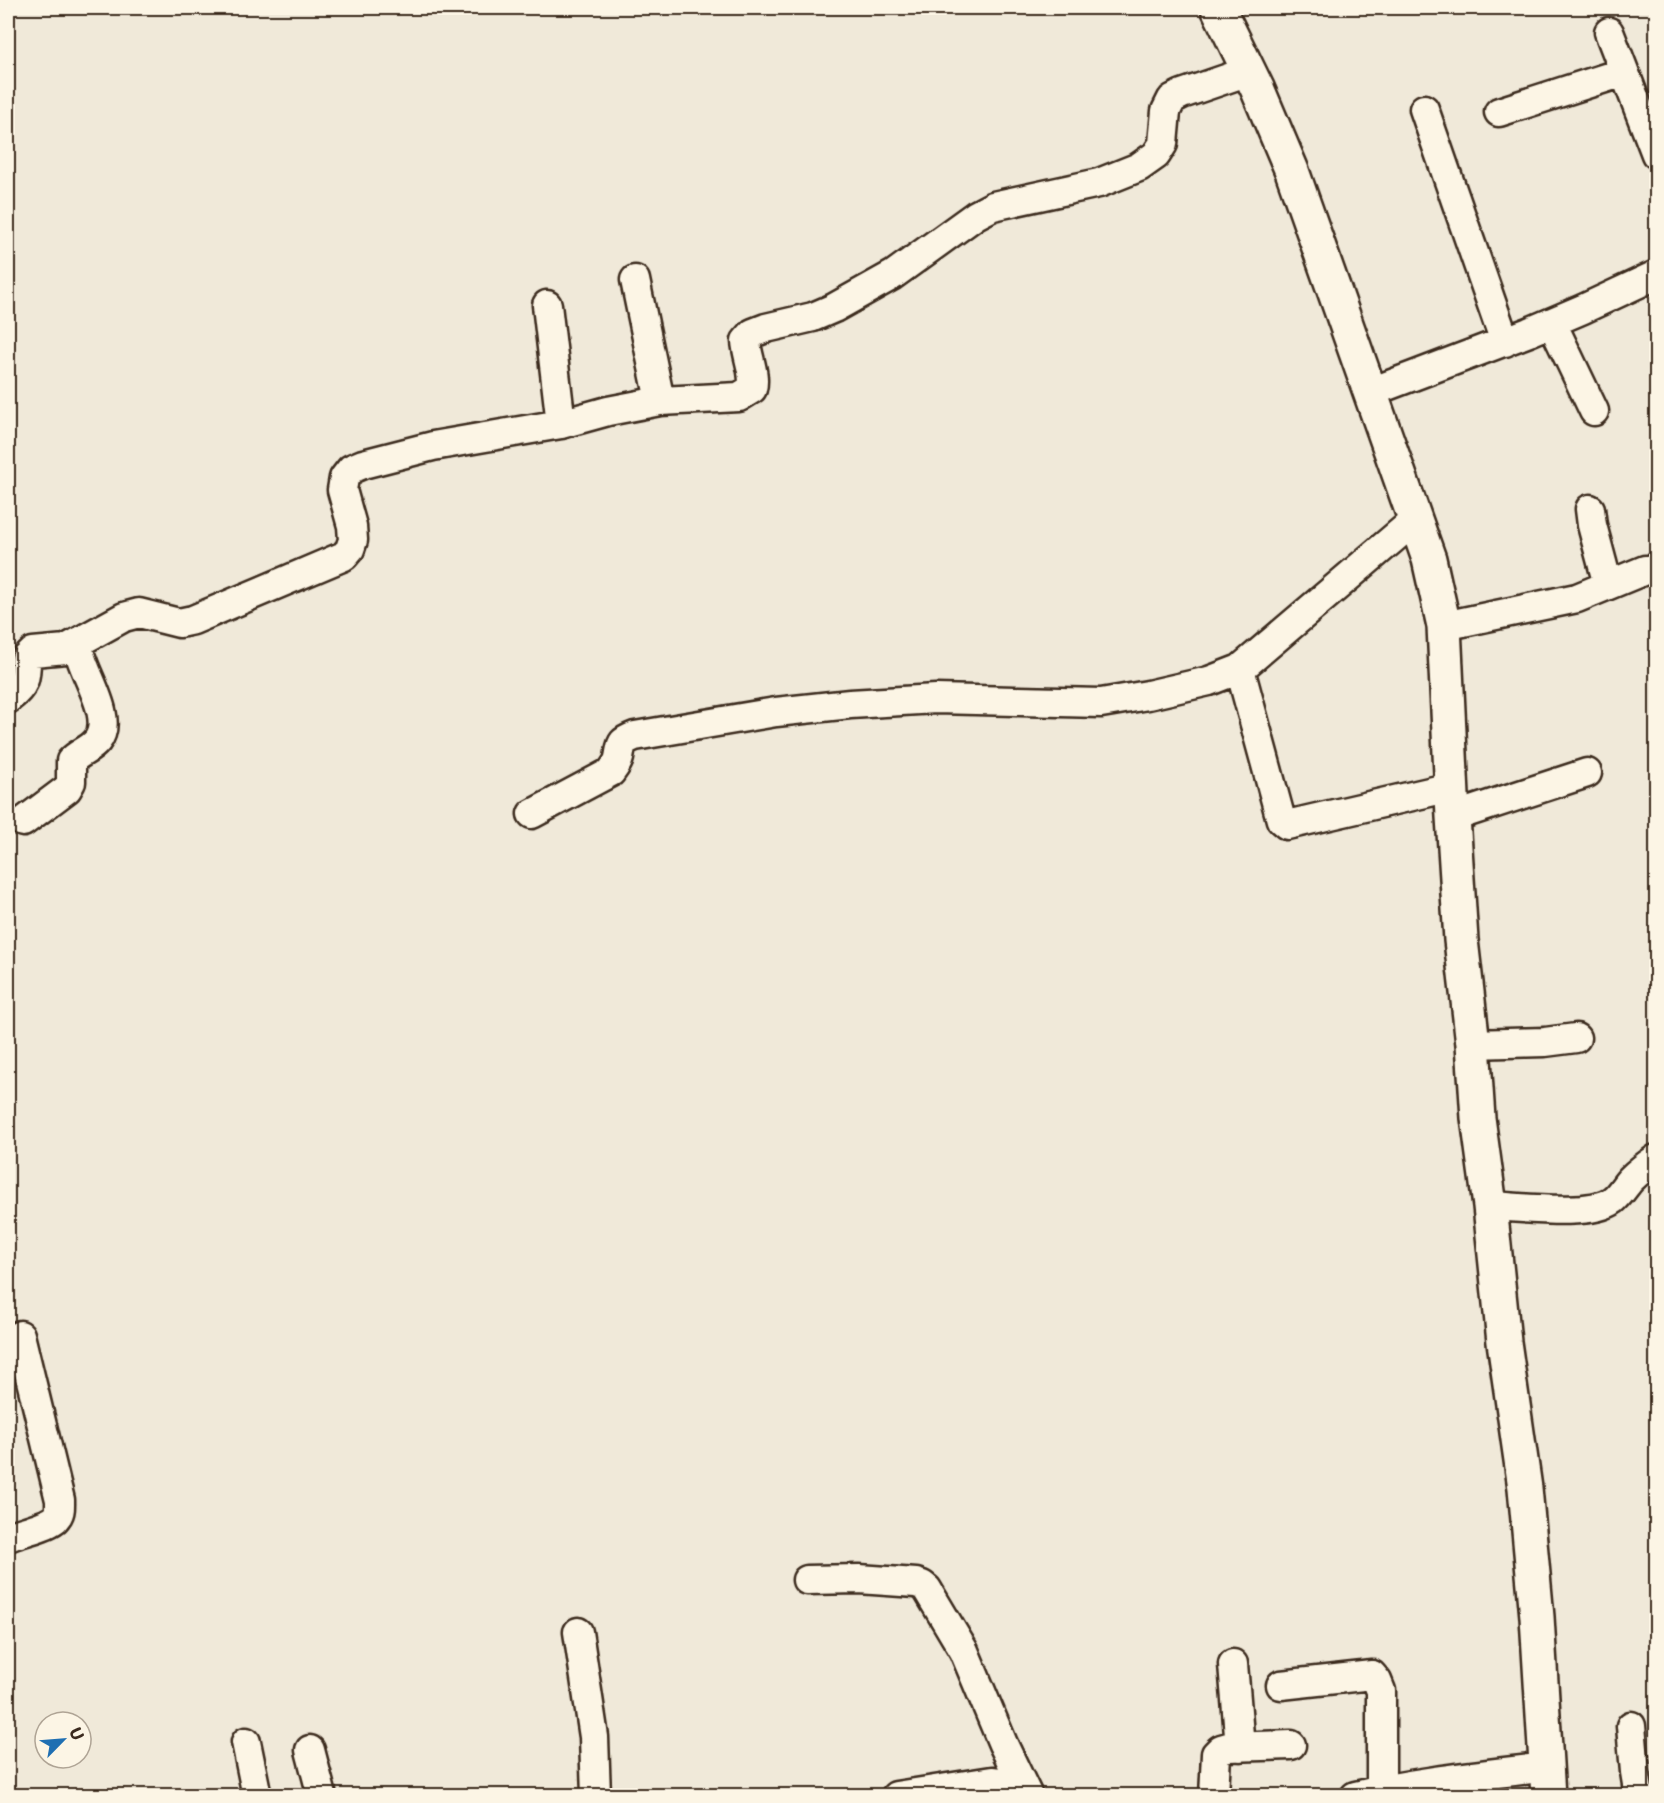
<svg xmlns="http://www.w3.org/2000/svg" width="1664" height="1803" viewBox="0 0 1664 1803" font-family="'Playpen Sans',sans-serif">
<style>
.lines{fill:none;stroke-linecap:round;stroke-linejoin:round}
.minor-casing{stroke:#3b2a1e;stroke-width:33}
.major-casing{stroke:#3b2a1e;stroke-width:38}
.minor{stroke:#fcf5e5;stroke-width:28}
.major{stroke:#fcf5e5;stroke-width:33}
</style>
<rect width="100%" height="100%" fill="#f0e9d9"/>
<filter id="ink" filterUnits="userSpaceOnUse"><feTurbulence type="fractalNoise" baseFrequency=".0167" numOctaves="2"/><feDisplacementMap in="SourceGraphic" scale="12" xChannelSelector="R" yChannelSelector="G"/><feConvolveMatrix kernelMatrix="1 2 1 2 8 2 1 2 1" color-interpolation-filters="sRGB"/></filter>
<g filter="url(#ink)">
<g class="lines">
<defs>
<path id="minor" d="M 1609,32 L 1656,154
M 1424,109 L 1505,342
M 1499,112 L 1624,72
M 635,280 L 660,401
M 547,305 L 561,424
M 1552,323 L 1594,411
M 1371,392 L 1529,332 L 1583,309 L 1656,275
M 1590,509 L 1592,525 L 1608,585
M 1444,626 L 1577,598 L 1645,570 L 1656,570
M 1240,669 L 1281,820 L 1287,825 L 1451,787
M 8,699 C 25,686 26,679 26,659 L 33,652 L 66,649 L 124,617 L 139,613 L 179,623 L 193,620 L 344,556 L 350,549 L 353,540 L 352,526 L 342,490 L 344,478 L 351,469 L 363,464 L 433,446 L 561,424 L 608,411 L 660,401 L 739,397 L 752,389 C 756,374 747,357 746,341 L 753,333 L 766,328 L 813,317 L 834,308 L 893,275 L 976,215 L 993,206 L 1099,183 L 1139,167 L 1156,155 L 1163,144 L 1166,111 L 1172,99 L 1182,94 L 1249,71
M 532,814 L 611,772 C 614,768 618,763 619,758 C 622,744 619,742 635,736 L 776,712 L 850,704 L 936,699 L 1101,703 L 1148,695 L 1209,681 L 1240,669 L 1415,520
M 1453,817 L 1587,773
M 23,822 L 67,789 L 71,782 L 71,761 C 78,753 90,750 97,741 C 117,716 78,668 78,643
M 1473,1044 L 1545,1042 L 1576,1038
M 1490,1206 C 1519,1207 1591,1217 1613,1200 C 1620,1195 1625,1185 1631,1179 C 1639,1171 1647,1165 1656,1159
M 8,1537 C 20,1532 45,1527 55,1519 C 61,1513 60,1507 60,1500 L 20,1335
M 807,1580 L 859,1579 L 916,1583 L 922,1585 L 927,1589 L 964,1651 L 1003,1744 L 1028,1796
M 578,1632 L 594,1737 L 596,1796
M 1233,1664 L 1240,1747
M 1281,1685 L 1372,1675 L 1377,1681 L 1381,1691 L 1381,1789
M 1631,1726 L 1635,1772 L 1639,1796
M 246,1742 L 257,1796
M 310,1750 L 322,1796
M 896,1796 L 992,1781 C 1006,1782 1015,1787 1025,1796
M 1214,1796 L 1216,1754 L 1221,1749 L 1228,1747 L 1291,1745
M 1355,1796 C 1418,1781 1482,1775 1547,1767"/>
<path id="major" d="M 1218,8 L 1257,88 L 1292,171 L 1429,559 L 1444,626 L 1453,817 L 1461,940 L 1473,1044 L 1478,1118 L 1490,1206 L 1504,1342 L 1525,1488 L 1537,1617 L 1548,1796"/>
</defs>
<use href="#minor" class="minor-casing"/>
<use href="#major" class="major-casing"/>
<use href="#minor" class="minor"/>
<use href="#major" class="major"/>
</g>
</g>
<rect width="1664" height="1803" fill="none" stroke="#fcf5e5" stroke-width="30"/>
<rect x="15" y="15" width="1634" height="1773" fill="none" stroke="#3b2a1e" stroke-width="2" filter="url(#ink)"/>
<g transform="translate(63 1740) rotate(65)"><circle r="28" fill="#fcf5e5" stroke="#afa495" stroke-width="1.5"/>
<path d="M0-4.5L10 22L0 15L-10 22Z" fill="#1f6fb2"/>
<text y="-9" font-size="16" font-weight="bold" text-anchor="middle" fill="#3b2a1e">U</text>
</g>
</svg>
